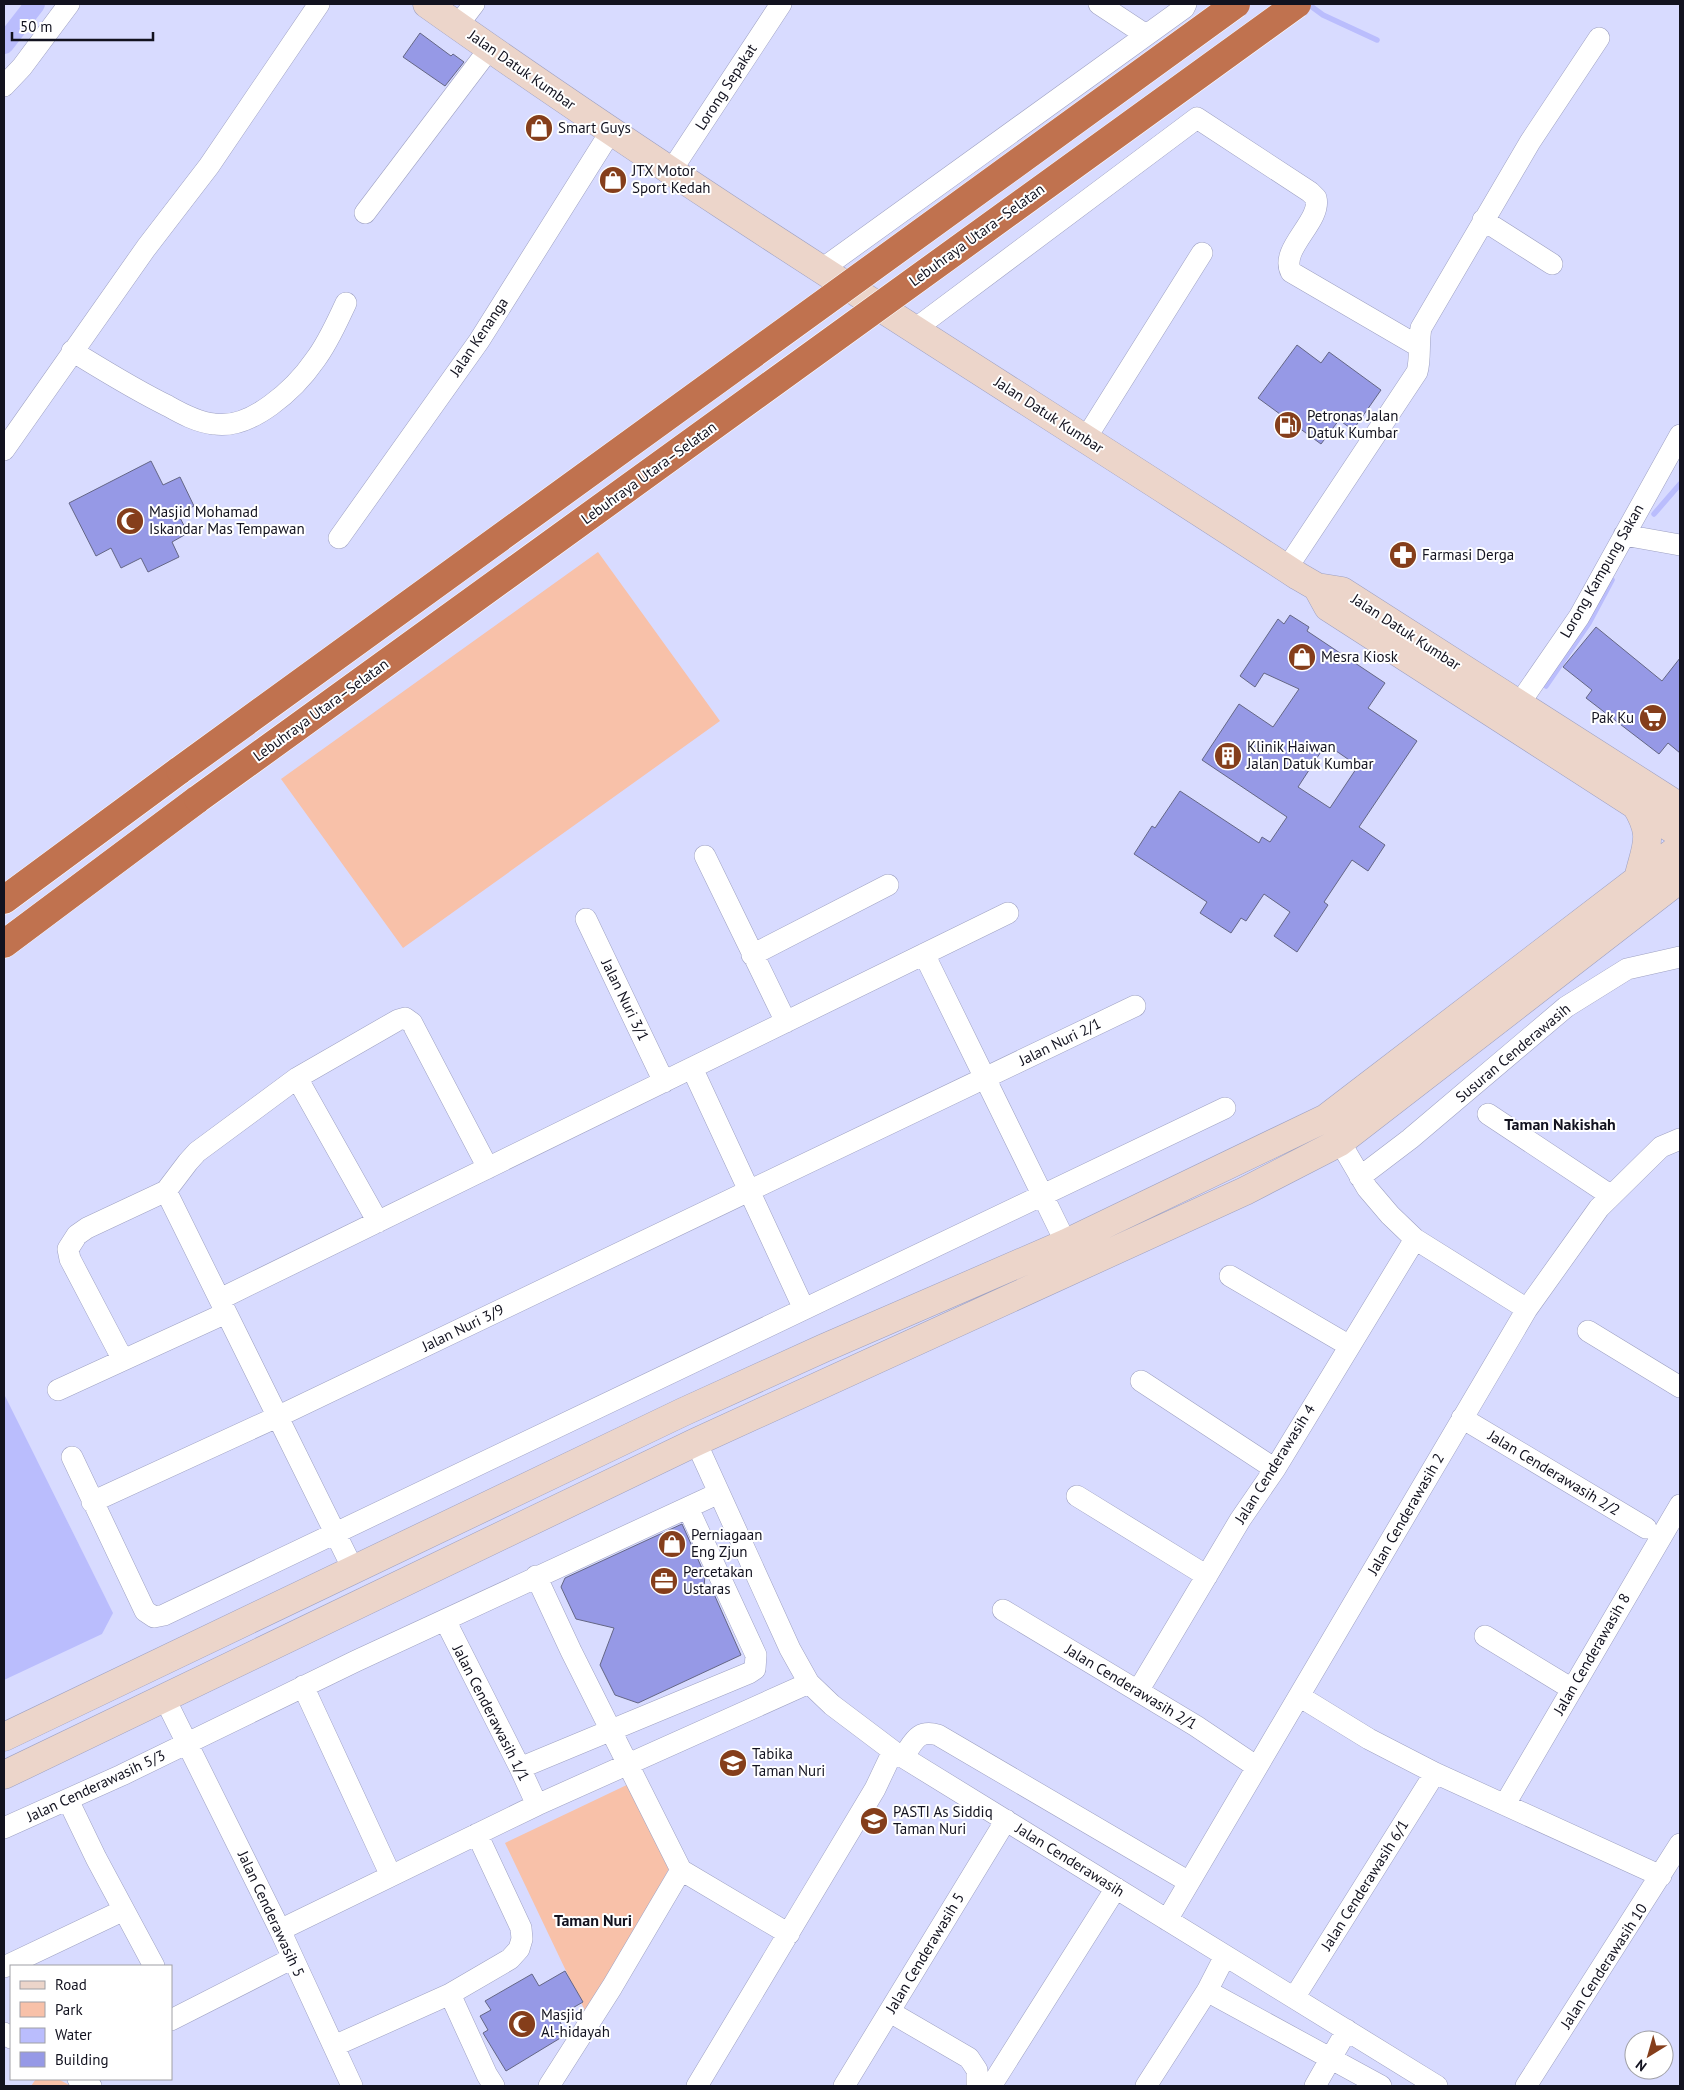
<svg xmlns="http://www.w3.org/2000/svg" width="1684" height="2090" viewBox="0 0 1684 2090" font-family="'PT Sans',sans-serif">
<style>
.green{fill:#f8c1a9}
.water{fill:#babdfd}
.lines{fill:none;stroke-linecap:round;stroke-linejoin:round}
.stream{stroke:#babdfd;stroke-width:5.5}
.canal{stroke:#babdfd;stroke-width:20}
.building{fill:#9699e6;stroke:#646685;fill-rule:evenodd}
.minor-casing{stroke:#9ea1c2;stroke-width:22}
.secondary-casing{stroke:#9ea1c2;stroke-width:29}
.motorway-casing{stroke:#fff;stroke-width:29}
.minor{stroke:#fff;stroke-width:21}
.secondary{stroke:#ecd5ca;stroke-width:28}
.motorway{stroke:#c0724f;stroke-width:28}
.motorway-bridge-casing{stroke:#fff;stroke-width:29;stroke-linecap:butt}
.motorway-bridge{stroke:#c0724f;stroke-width:28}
.labels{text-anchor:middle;stroke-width:4;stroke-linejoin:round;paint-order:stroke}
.street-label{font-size:15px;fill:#12121f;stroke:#fff}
.poi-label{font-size:15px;fill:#12121f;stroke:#fff;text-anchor:start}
.neighbourhood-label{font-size:16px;font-weight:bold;fill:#12121f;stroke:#fff}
</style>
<rect width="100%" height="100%" fill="#d8dbff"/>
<path class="green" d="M 598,552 L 720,721 L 403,948 L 281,779 Z
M 633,1782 L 672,1863 L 588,2017 L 505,1843 Z
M 36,2079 L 58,2079 L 71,2086 L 31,2086 Z"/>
<path class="water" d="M 4,1394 L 113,1613 L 102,1634 L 4,1680 Z"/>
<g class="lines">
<path class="stream" d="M 1308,4 L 1323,15 L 1377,40
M 1654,514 L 1680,484
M 1546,686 L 1589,623 L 1612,580"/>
<path class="canal" d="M 4,44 L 35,4"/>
</g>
<path class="building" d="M 420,33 L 451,56 L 453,54 L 464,62 L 445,86 L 403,57 Z
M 1297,345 L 1321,363 L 1329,352 L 1381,390 L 1353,430 L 1339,420 L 1321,444 L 1258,398 Z
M 151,461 L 163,485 L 180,477 L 194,506 L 178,514 L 188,533 L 172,542 L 179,557 L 148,572 L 141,558 L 121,568 L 111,548 L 96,556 L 69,503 Z
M 1290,615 L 1309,627 L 1307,631 L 1385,683 L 1368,708 L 1417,741 L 1359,827 L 1385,845 L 1368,871 L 1352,860 L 1324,902 L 1328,905 L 1297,952 L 1274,936 L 1290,912 L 1264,894 L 1246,921 L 1241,918 L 1231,933 L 1200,913 L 1207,902 L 1134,854 L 1152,826 L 1155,828 L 1180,791 L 1259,843 L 1262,837 L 1270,842 L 1287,817 L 1202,760 L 1239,704 L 1273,727 L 1299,689 L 1264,673 L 1255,687 L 1240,676 L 1278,619 L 1284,624 ZM 1326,744 L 1358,766 L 1330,808 L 1298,787 Z
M 1596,627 L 1662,681 L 1680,658 L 1680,753 L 1668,743 L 1659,754 L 1586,698 L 1592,690 L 1563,667 Z
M 682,1524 L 705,1575 L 704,1588 L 714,1594 L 741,1655 L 638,1703 L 615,1695 L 600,1665 L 614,1628 L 576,1619 L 561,1587 L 565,1578 Z
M 565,1971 L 583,2002 L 557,2017 L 567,2034 L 506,2071 L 483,2033 L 488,2030 L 480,2016 L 491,2010 L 485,2001 L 532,1974 L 539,1986 Z"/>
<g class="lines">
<defs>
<path id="minor" d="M 1099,4 L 1146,35
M 458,25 L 474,4
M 4,86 L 22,67 L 69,4
M 671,171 L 781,4
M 365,213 L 490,48
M 1483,220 L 1552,264
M 822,269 L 1184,8 L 1186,4
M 915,329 L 1197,118 L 1310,192 L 1316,198 C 1322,221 1279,249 1291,272 L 1418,346
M 72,351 C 103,370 135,390 168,406 C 182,414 197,422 214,424 C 251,430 295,389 315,360 C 328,343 337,322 346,303
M 1086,438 L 1202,253
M 4,450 L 146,248 L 209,166 L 319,4
M 1624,535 L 1680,545
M 339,538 L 479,341 L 611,131
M 1287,568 L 1417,372 C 1421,359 1418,343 1421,328 L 1530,142 L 1599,38
M 1519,704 L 1579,617 L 1680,435
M 705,856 L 786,1022
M 586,919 L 664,1082
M 924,954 L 1066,1243
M 752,955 L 888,885
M 692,1068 L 804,1309
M 297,1078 L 378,1222
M 1488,1114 L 1610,1195
M 1340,1142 L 1367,1188 L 1390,1215 L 1415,1239 L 1527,1309
M 1360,1177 L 1410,1139 L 1566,1007 L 1627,969 L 1680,957
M 166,1191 L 354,1571
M 1230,1276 L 1348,1345
M 220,1299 L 1008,913
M 1588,1331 L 1680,1387
M 123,1360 L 70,1259 L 68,1249 L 77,1235 L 87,1228 L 166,1191 L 188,1162 L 197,1152 L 297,1078 L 398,1020 L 405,1018 L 412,1023 L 488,1168
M 1141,1381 L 1275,1469
M 58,1390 L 226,1313
M 1462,1418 L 1646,1528
M 696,1442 L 790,1649 L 809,1683 L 832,1705 L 893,1751 L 1437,2086
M 72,1457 L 145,1611 L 154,1617 L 164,1615 L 1225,1108
M 1077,1496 L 1207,1576
M 92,1502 L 277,1417 L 1135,1006
M 536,1576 L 571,1651 L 681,1870
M 1003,1610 L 1196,1726 L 1257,1767
M 445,1620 L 520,1768 L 537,1805
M 1485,1636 L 1572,1689
M 303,1686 L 391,1876
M 1138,1691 L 1240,1520 L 1275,1469 L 1415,1239
M 1299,1696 L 1369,1739 L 1435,1773 L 1661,1876
M 165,1699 L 280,1930 L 352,2086
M 903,1757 C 914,1742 917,1729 938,1735 L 1189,1882
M 520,1768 L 749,1673 L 755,1669 L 756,1655 L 688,1508
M 68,1800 L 96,1858 L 154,1966
M 1505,1804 L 1680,1505
M 4,1828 L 122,1775 L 356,1661 L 719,1493
M 681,1870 L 789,1934
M 1167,1920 L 1527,1309 L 1599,1208 L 1661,1147 L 1680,1139
M 280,1930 L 537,1805 L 809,1683
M 4,1967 L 124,1910
M 1207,1991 L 1381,2086
M 450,1994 L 487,2075 L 494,2086
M 1294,1998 L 1435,1773
M 890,2012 L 969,2058 L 977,2070 L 977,2086
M 171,2020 L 293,1958
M 4,2033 L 11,2038
M 334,2046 L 450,1994 L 510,1959 L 519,1949 L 522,1939 L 521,1928 L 477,1834
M 78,2079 L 91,2086
M 549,2086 L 612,1987 L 681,1870
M 697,2086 L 875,1789 L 893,1751
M 844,2086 L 1006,1820
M 991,2086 L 1116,1888
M 1146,2086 L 1207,1991 L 1225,1956
M 1315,2086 L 1347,2030
M 1526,2086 L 1680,1844"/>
<path id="secondary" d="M 427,4 C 710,205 1007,386 1298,576 L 1317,587 L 1342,591 L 1680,807
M 1317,587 L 1328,607 L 1680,834
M 1635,804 C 1655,836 1646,845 1638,879
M 4,1737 L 683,1412 L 824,1348 L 1066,1243 L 1326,1118 L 1680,847
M 4,1775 L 696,1442 L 1245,1191 L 1340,1142 L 1680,879"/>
<path id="motorway" d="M 4,900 L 180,770
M 4,944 L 198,799"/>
</defs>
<use href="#minor" class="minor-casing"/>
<use href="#secondary" class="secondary-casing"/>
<use href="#motorway" class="motorway-casing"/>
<use href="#minor" class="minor"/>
<use href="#secondary" class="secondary"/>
<use href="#motorway" class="motorway"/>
<defs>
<path id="motorway-bridge" d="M 180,770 L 1236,4
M 198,799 L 1297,4"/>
</defs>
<use href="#motorway-bridge" class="motorway-bridge-casing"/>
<use href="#motorway-bridge" class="motorway-bridge"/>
</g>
<defs>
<symbol id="shop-disc" viewBox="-11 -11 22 22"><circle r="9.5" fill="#853e1b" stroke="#fff"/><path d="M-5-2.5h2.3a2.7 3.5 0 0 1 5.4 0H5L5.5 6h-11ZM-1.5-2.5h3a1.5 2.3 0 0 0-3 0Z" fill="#fff"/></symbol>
<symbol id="fuel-disc" viewBox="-11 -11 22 22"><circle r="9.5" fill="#853e1b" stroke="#fff"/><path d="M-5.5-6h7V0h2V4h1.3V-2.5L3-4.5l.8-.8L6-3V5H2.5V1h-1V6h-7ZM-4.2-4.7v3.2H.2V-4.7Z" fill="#fff"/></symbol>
<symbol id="mosque-disc" viewBox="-11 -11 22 22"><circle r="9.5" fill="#853e1b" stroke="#fff"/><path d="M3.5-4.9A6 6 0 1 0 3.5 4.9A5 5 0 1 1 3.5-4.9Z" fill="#fff"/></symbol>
<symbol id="pharmacy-disc" viewBox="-11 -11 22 22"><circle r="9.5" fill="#853e1b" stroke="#fff"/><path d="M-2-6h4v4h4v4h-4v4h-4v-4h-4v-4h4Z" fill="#fff"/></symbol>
<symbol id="supermarket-disc" viewBox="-11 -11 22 22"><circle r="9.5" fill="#853e1b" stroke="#fff"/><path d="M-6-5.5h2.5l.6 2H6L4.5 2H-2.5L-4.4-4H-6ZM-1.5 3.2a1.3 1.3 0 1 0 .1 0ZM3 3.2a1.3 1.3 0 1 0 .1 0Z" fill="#fff"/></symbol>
<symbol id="building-disc" viewBox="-11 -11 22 22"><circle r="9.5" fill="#853e1b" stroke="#fff"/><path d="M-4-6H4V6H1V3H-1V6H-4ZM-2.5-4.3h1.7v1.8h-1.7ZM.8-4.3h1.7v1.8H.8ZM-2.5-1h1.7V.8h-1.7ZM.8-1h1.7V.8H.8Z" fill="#fff"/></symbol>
<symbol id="office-disc" viewBox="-11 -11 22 22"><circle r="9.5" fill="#853e1b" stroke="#fff"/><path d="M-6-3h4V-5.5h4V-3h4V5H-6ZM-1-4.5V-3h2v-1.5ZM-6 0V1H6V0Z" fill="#fff"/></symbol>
<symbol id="school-disc" viewBox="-11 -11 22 22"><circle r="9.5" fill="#853e1b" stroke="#fff"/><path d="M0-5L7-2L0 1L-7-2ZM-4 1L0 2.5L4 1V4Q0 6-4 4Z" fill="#fff"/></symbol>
</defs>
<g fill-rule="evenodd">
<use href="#shop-disc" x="523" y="112" width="32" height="32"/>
<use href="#shop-disc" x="597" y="164" width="32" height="32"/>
<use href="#fuel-disc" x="1272" y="409" width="32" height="32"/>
<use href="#mosque-disc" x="114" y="505" width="32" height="32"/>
<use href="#pharmacy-disc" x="1387" y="539" width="32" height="32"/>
<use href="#shop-disc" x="1286" y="641" width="32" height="32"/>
<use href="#supermarket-disc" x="1637" y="702" width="32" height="32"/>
<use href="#building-disc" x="1212" y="740" width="32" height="32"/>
<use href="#shop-disc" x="656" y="1528" width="32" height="32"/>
<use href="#office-disc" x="648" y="1565" width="32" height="32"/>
<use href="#school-disc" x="717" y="1747" width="32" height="32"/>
<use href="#school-disc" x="858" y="1805" width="32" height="32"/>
<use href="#mosque-disc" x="506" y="2008" width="32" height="32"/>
</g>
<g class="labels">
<g class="street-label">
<text transform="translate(522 70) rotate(35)" y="5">Jalan Datuk Kumbar</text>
<text transform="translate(726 87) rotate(-57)" y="5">Lorong Sepakat</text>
<text transform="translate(977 235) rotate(-36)" y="5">Lebuhraya Utara–Selatan</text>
<text transform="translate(479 337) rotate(-56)" y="5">Jalan Kenanga</text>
<text transform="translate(1049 415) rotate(33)" y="5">Jalan Datuk Kumbar</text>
<text transform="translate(649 473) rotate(-36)" y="5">Lebuhraya Utara–Selatan</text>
<text transform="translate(1602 571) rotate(-60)" y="5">Lorong Kampung Sakan</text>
<text transform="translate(1406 632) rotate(33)" y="5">Jalan Datuk Kumbar</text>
<text transform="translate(321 710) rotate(-36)" y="5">Lebuhraya Utara–Selatan</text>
<text transform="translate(625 1000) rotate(64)" y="5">Jalan Nuri 3/1</text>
<text transform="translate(1060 1042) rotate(-26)" y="5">Jalan Nuri 2/1</text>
<text transform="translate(1513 1053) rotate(-40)" y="5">Susuran Cenderawasih</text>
<text transform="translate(463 1328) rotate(-26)" y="5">Jalan Nuri 3/9</text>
<text transform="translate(1275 1464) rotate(-58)" y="5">Jalan Cenderawasih 4</text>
<text transform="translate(1554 1473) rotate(31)" y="5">Jalan Cenderawasih 2/2</text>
<text transform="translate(1406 1514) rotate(-60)" y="5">Jalan Cenderawasih 2</text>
<text transform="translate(1592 1654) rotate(-60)" y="5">Jalan Cenderawasih 8</text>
<text transform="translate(1131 1687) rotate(31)" y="5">Jalan Cenderawasih 2/1</text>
<text transform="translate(491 1713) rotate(63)" y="5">Jalan Cenderawasih 1/1</text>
<text transform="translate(96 1786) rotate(-25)" y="5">Jalan Cenderawasih 5/3</text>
<text transform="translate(1070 1860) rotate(32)" y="5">Jalan Cenderawasih</text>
<text transform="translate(1365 1885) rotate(-58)" y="5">Jalan Cenderawasih 6/1</text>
<text transform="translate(271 1914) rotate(65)" y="5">Jalan Cenderawasih 5</text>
<text transform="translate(925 1953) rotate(-59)" y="5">Jalan Cenderawasih 5</text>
<text transform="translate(1604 1966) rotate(-57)" y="5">Jalan Cenderawasih 10</text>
</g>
<g class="poi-label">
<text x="558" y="133">Smart Guys</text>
<text x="632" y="176">JTX Motor<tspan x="632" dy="17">Sport Kedah</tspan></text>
<text x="1307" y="421">Petronas Jalan<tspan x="1307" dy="17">Datuk Kumbar</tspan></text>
<text x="149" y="517">Masjid Mohamad<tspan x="149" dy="17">Iskandar Mas Tempawan</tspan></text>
<text x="1422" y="560">Farmasi Derga</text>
<text x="1321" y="662">Mesra Kiosk</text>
<text x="1634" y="723" text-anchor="end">Pak Ku</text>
<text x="1247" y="752">Klinik Haiwan<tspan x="1247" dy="17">Jalan Datuk Kumbar</tspan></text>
<text x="691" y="1540">Perniagaan<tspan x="691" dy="17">Eng Zjun</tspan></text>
<text x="683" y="1577">Percetakan<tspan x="683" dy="17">Ustaras</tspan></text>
<text x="752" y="1759">Tabika<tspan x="752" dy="17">Taman Nuri</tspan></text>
<text x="893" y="1817">PASTI As Siddiq<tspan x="893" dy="17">Taman Nuri</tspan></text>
<text x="541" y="2020">Masjid<tspan x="541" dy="17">Al-hidayah</tspan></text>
</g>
<g class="neighbourhood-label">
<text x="1560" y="1130">Taman Nakishah</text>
<text x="593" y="1926">Taman Nuri</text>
</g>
</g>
<rect width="1684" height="2090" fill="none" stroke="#12121f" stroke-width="10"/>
<rect x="10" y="1965" width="162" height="115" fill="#ffffff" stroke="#a0a0a5"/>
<rect x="20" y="1981" width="25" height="8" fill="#ecd5ca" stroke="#a0a0a5"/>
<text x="55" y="1990" font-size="15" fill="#12121f">Road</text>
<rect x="20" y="2002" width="25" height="15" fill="#f8c1a9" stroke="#a0a0a5"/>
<text x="55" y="2015" font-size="15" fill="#12121f">Park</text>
<rect x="20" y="2028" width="25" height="15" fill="#babdfd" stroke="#a0a0a5"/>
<text x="55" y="2040" font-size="15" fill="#12121f">Water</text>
<rect x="20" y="2052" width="25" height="15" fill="#9699e6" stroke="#a0a0a5"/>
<text x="55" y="2065" font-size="15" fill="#12121f">Building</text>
<g transform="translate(1649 2055) rotate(217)"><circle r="24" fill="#ffffff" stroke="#a0a0a5"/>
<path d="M0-4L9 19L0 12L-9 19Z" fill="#853e1b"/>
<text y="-8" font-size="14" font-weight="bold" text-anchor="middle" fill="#12121f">N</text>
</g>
<path d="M12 32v8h141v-8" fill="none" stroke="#12121f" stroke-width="2.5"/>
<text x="20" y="32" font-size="15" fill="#12121f" stroke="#ffffff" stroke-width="4" paint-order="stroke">50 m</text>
</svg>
